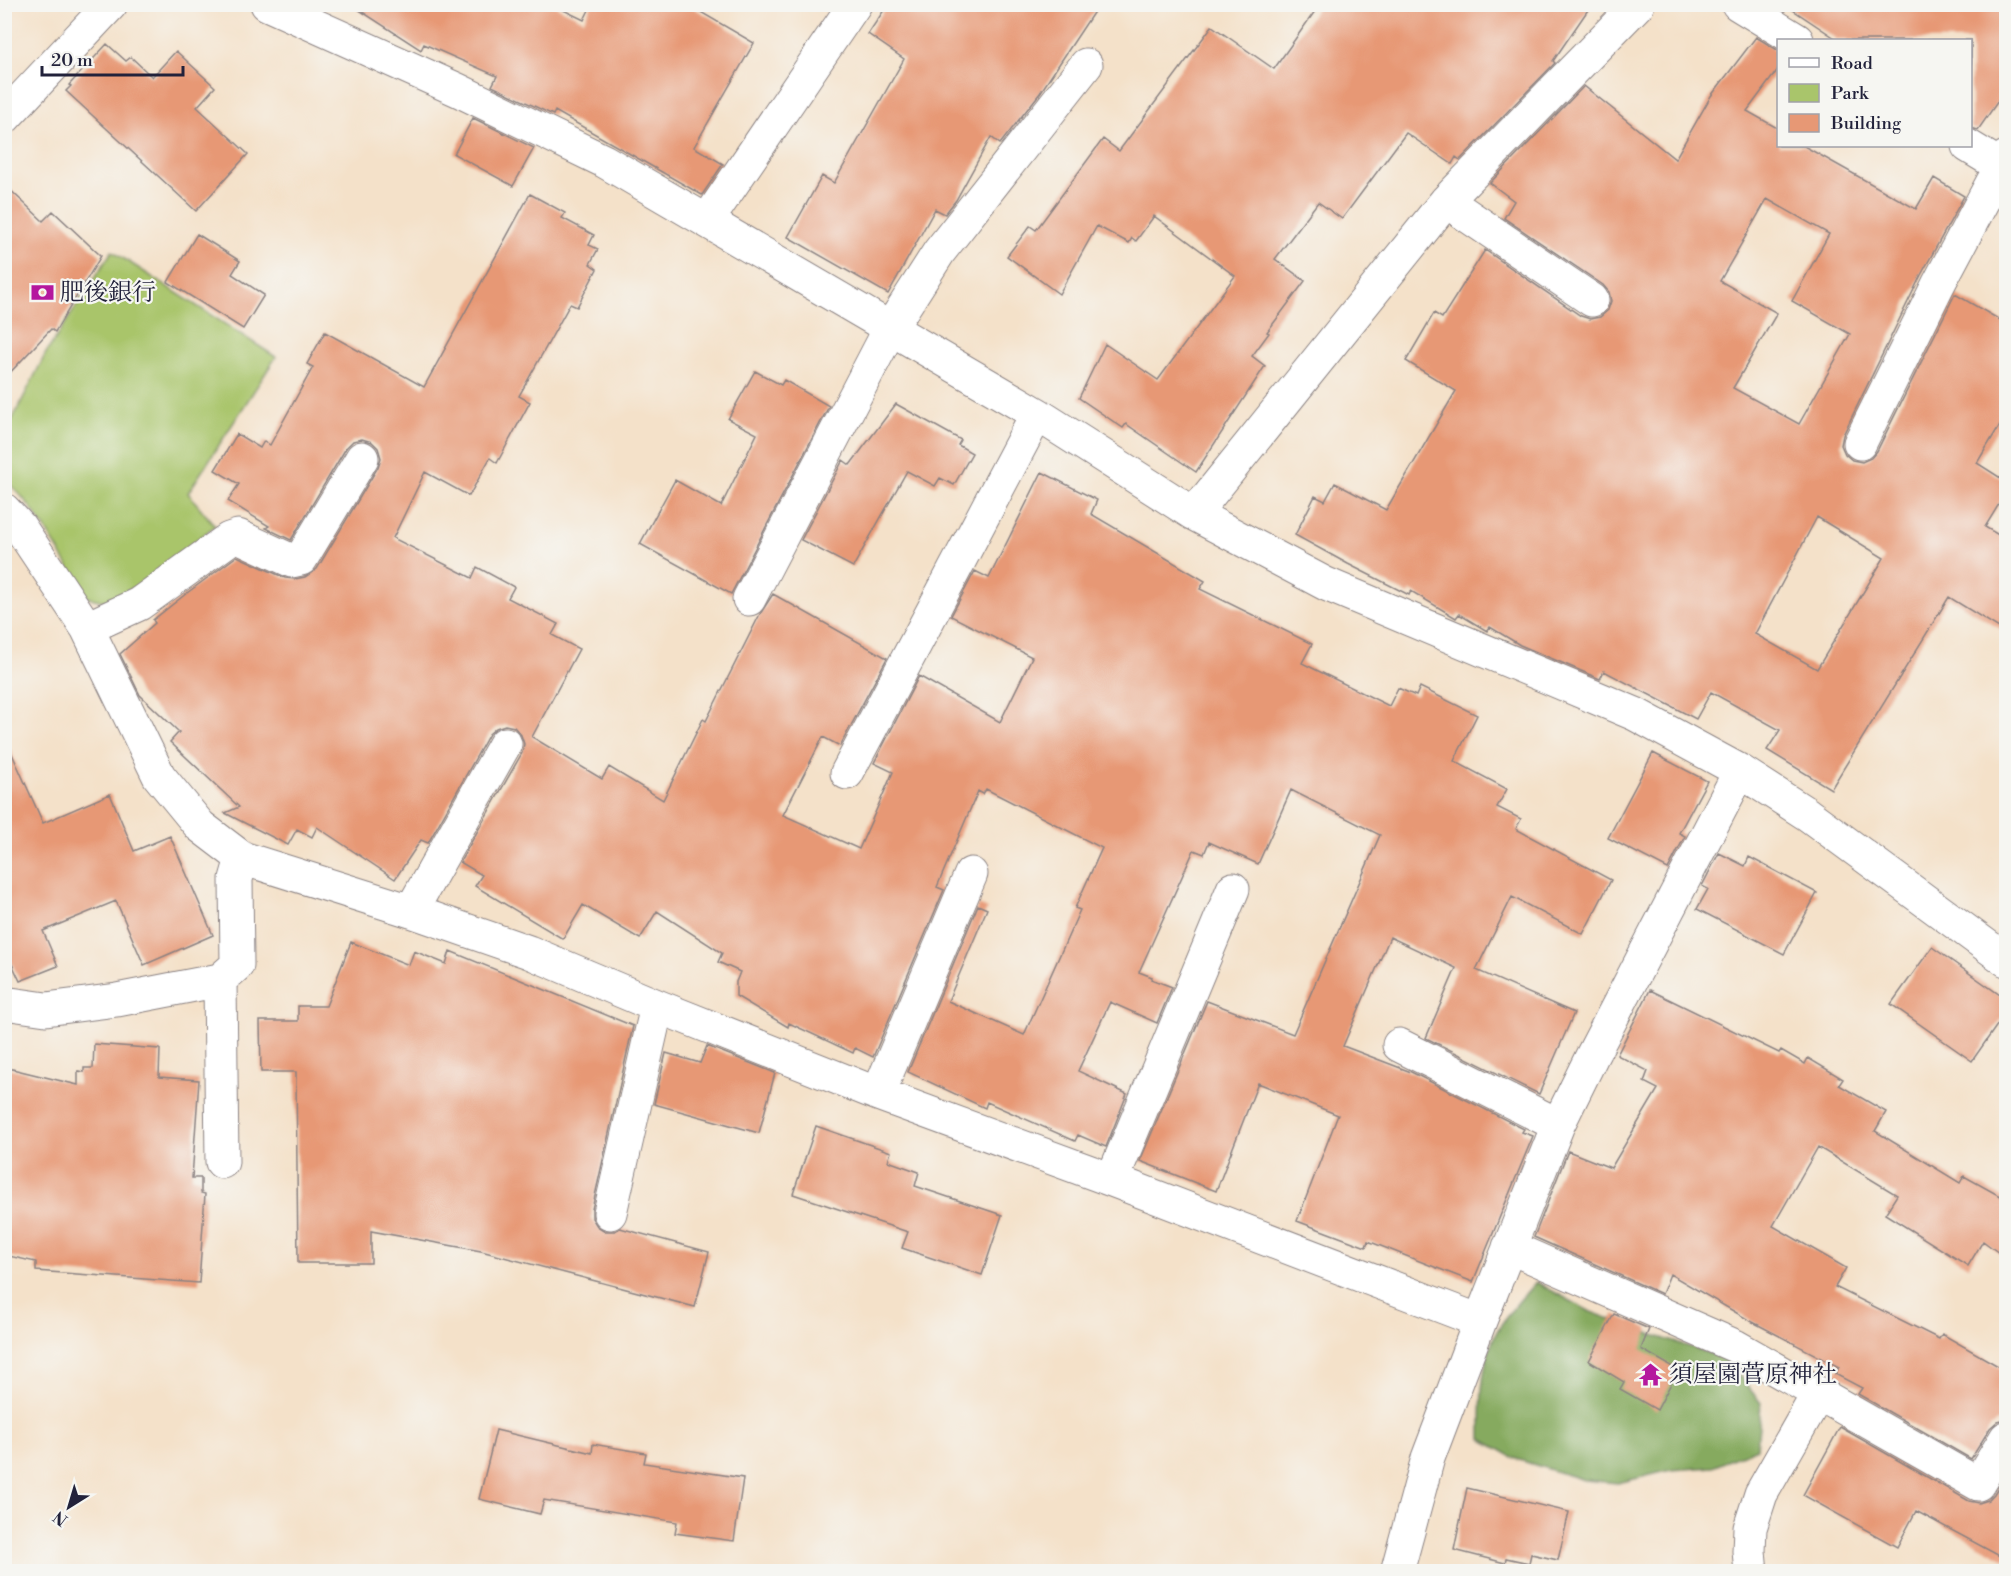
<svg xmlns="http://www.w3.org/2000/svg" width="2011" height="1576" viewBox="0 0 2011 1576" font-family="'Libre Bodoni','Noto Serif JP',serif">
<style>
.green{fill:#a9c56b;stroke:#667453;stroke-width:1.5}
.forest{fill:#86aa5f;stroke:#54664d;stroke-width:1.5}
.building{fill:#e79875;fill-rule:evenodd}
.lines{fill:none;stroke-linecap:round;stroke-linejoin:round}
.minor-casing{stroke:#8b8282;stroke-width:35}
.major-casing{stroke:#8b8282;stroke-width:35}
.minor{stroke:#fff;stroke-width:33}
.major{stroke:#fff;stroke-width:33}
.labels{text-anchor:middle;stroke-width:4.5;stroke-linejoin:round;paint-order:stroke}
.poi-label{font-size:24px;fill:#22223b;stroke:#f6f6f2;text-anchor:start}
</style>
<rect width="100%" height="100%" fill="#f6f6f2"/>
<filter id="ink" filterUnits="userSpaceOnUse"><feTurbulence type="fractalNoise" baseFrequency=".0167" numOctaves="2"/><feDisplacementMap in="SourceGraphic" scale="12" xChannelSelector="R" yChannelSelector="G"/><feConvolveMatrix kernelMatrix="1 2 1 2 8 2 1 2 1" color-interpolation-filters="sRGB"/></filter>
<filter id="wash" filterUnits="userSpaceOnUse"><feTurbulence type="fractalNoise" baseFrequency=".008" numOctaves="4" result="noise"/><feDisplacementMap in="SourceGraphic" scale="24" xChannelSelector="R" yChannelSelector="G"/><feGaussianBlur stdDeviation="1.35" result="paint"/><feColorMatrix in="noise" values="0 0 0 0 0 0 0 0 0 0 0 0 0 0 0 0 0 1.4 0 .05"/><feComposite in="paint" operator="in"/></filter>
<g filter="url(#wash)">
<rect width="100%" height="100%" fill="#f4e1c9"/>
<path class="green" d="M 112,251 L 276,357 L 188,493 L 215,526 L 138,586 L 108,602 L 86,597 C 67,566 34,501 5,481 L 4,436 L 46,353 Z"/>
<path class="forest" d="M 1536,1282 L 1591,1312 L 1665,1339 L 1725,1358 L 1761,1403 L 1757,1448 L 1713,1467 L 1671,1470 L 1618,1483 L 1584,1480 L 1516,1459 L 1481,1439 C 1481,1406 1480,1373 1492,1342 C 1498,1324 1523,1296 1536,1282 Z"/>
<g id="blocks">
<path class="building" d="M 350,4 L 551,4 L 584,20 L 592,4 L 687,4 L 754,43 L 694,147 L 723,164 L 702,195 L 555,111 L 553,115 L 492,86 L 497,76 L 424,44 L 421,50 Z
M 888,4 L 1099,4 L 1040,93 L 1000,144 L 991,137 L 956,200 L 945,214 L 935,209 L 888,294 L 788,237 L 822,176 L 834,183 L 904,59 L 868,34 Z
M 1320,4 L 1592,4 L 1553,61 L 1555,63 L 1460,160 L 1456,157 L 1452,164 L 1406,133 L 1342,219 L 1318,202 L 1275,259 L 1305,281 L 1267,332 L 1269,333 L 1252,356 L 1265,366 L 1196,472 L 1126,424 L 1123,428 L 1079,398 L 1105,344 L 1158,380 L 1235,276 L 1154,216 L 1136,241 L 1132,238 L 1129,243 L 1097,226 L 1059,294 L 1007,256 L 1030,226 L 1036,230 L 1103,139 L 1119,151 L 1212,26 L 1274,69 Z
M 1784,4 L 2007,4 L 2007,88 L 1978,130 L 1971,128 L 1971,40 L 1838,40 Z
M 1756,37 L 1779,51 L 1779,68 L 1747,111 L 1779,129 L 1779,146 L 1804,146 L 1916,209 L 1934,178 L 1964,196 L 1921,275 L 1843,435 L 1841,445 L 1845,454 L 1852,460 L 1862,462 L 1871,458 L 1877,451 L 1955,294 L 2007,324 L 2007,413 L 1977,463 L 2007,482 L 2007,491 L 1985,527 L 2007,540 L 2007,633 L 1949,597 L 1831,789 L 1767,750 L 1780,730 L 1711,692 L 1696,719 L 1604,671 L 1600,679 L 1520,645 L 1490,627 L 1487,631 L 1459,614 L 1456,618 L 1411,591 L 1409,595 L 1348,564 L 1295,535 L 1315,496 L 1325,501 L 1335,483 L 1386,510 L 1456,391 L 1406,361 L 1434,313 L 1442,318 L 1485,250 L 1581,316 L 1590,319 L 1600,317 L 1608,310 L 1611,301 L 1609,292 L 1603,285 L 1504,218 L 1514,201 L 1490,183 L 1584,86 L 1675,159 L 1711,96 ZM 1767,199 L 1829,234 L 1792,301 L 1850,334 L 1799,424 L 1733,388 L 1777,313 L 1720,281 ZM 1817,517 L 1884,558 L 1817,669 L 1755,634 Z
M 107,44 L 126,61 L 131,57 L 152,77 L 176,51 L 215,87 L 197,107 L 248,154 L 196,211 L 66,91 L 71,86 L 69,85 Z
M 473,118 L 534,148 L 513,186 L 454,154 Z
M 4,184 L 43,221 L 53,211 L 101,256 L 55,332 L 51,329 L 4,379 Z
M 530,194 L 565,213 L 562,218 L 594,235 L 589,245 L 598,249 L 590,264 L 597,269 L 577,307 L 570,304 L 519,396 L 530,402 L 497,463 L 490,458 L 469,496 L 425,472 L 393,538 L 472,578 L 477,567 L 514,587 L 508,598 L 558,624 L 552,635 L 579,649 L 532,737 L 602,779 L 609,767 L 663,800 L 703,719 L 706,721 L 760,614 L 773,594 L 887,658 L 840,746 L 823,737 L 783,815 L 859,849 L 893,772 L 874,763 L 919,676 L 1000,722 L 1032,657 L 951,616 L 975,571 L 989,578 L 1042,472 L 1097,500 L 1091,514 L 1205,581 L 1200,589 L 1312,644 L 1302,663 L 1389,706 L 1398,688 L 1416,696 L 1420,687 L 1477,715 L 1454,761 L 1507,789 L 1497,807 L 1521,819 L 1516,829 L 1611,880 L 1583,934 L 1512,897 L 1476,970 L 1574,1013 L 1539,1094 L 1426,1038 L 1456,968 L 1390,937 L 1343,1046 L 1411,1072 L 1524,1129 L 1522,1132 L 1533,1136 L 1473,1282 L 1368,1241 L 1366,1247 L 1297,1221 L 1338,1115 L 1258,1083 L 1216,1191 L 1140,1161 L 1207,1001 L 1293,1034 L 1380,835 L 1291,790 L 1258,864 L 1209,842 L 1204,854 L 1194,850 L 1139,972 L 1152,977 L 1151,979 L 1172,987 L 1157,1023 L 1110,1002 L 1078,1071 L 1127,1094 L 1106,1147 L 1078,1135 L 1075,1141 L 987,1102 L 985,1108 L 908,1072 L 978,905 L 987,909 L 948,1001 L 1024,1035 L 1080,910 L 1075,908 L 1102,848 L 986,789 L 983,794 L 978,791 L 937,887 L 944,890 L 873,1057 L 855,1048 L 853,1053 L 789,1023 L 788,1027 L 736,996 L 736,982 L 740,972 L 718,962 L 722,953 L 657,911 L 640,939 L 583,905 L 563,939 L 475,886 L 482,875 L 460,862 L 522,753 L 524,744 L 521,735 L 514,727 L 505,725 L 496,728 L 489,734 L 428,843 L 421,840 L 395,879 L 317,827 L 312,837 L 297,829 L 288,845 L 225,813 L 239,807 L 170,742 L 179,732 L 140,695 L 120,654 L 155,623 L 153,620 L 187,593 L 237,556 L 285,578 L 295,579 L 305,577 L 317,569 L 378,467 L 381,458 L 378,448 L 372,442 L 362,439 L 353,441 L 346,448 L 291,540 L 266,528 L 269,526 L 228,501 L 239,484 L 215,470 L 237,434 L 260,448 L 264,441 L 270,445 L 313,367 L 307,364 L 325,332 L 424,387 Z
M 197,234 L 240,261 L 232,274 L 264,295 L 243,329 L 168,282 Z
M 755,371 L 781,385 L 784,380 L 829,406 L 731,594 L 640,544 L 675,480 L 721,506 L 757,434 L 728,419 Z
M 896,404 L 961,440 L 958,445 L 972,453 L 954,485 L 940,478 L 935,486 L 907,471 L 853,567 L 801,540 L 843,460 L 850,465 Z
M 4,736 L 43,823 L 110,794 L 134,851 L 170,836 L 213,935 L 144,965 L 116,901 L 43,931 L 58,966 L 20,981 L 4,947 Z
M 1653,753 L 1707,781 L 1679,833 L 1685,836 L 1668,869 L 1608,838 Z
M 1719,853 L 1745,866 L 1749,857 L 1817,893 L 1784,954 L 1697,909 L 1708,889 L 1702,886 Z
M 351,942 L 409,965 L 414,951 L 446,964 L 450,951 L 633,1026 L 592,1209 L 592,1218 L 597,1226 L 605,1231 L 615,1231 L 620,1228 L 709,1252 L 695,1307 L 481,1251 L 371,1231 L 371,1263 L 298,1263 L 296,1072 L 261,1072 L 260,1021 L 298,1021 L 298,1006 L 326,1006 Z
M 1932,947 L 2007,1000 L 2007,1011 L 1972,1061 L 1891,1004 Z
M 1650,990 L 1779,1053 L 1781,1050 L 1805,1064 L 1808,1058 L 1843,1079 L 1839,1085 L 1886,1112 L 1875,1131 L 1960,1183 L 1964,1176 L 2007,1200 L 2007,1259 L 1983,1241 L 1968,1266 L 1885,1214 L 1897,1195 L 1818,1147 L 1773,1226 L 1846,1268 L 1835,1287 L 1939,1339 L 1942,1334 L 2007,1371 L 2007,1419 L 1998,1421 L 1990,1428 L 1971,1459 L 1858,1394 L 1862,1388 L 1835,1374 L 1839,1367 L 1747,1319 L 1670,1274 L 1662,1294 L 1534,1237 L 1568,1151 L 1611,1168 L 1658,1089 L 1644,1082 L 1648,1071 L 1617,1055 Z
M 94,1044 L 160,1049 L 159,1077 L 199,1080 L 192,1178 L 201,1178 L 201,1193 L 205,1194 L 199,1283 L 36,1271 L 36,1262 L 4,1255 L 4,1067 L 78,1085 L 78,1071 L 84,1072 L 84,1068 L 93,1068 Z
M 707,1046 L 775,1073 L 759,1133 L 654,1104 L 666,1053 L 700,1063 Z
M 816,1126 L 891,1152 L 888,1161 L 919,1172 L 915,1186 L 1002,1215 L 982,1275 L 902,1248 L 908,1232 L 793,1194 Z
M 1614,1314 L 1649,1329 L 1641,1349 L 1678,1370 L 1657,1410 L 1620,1389 L 1624,1382 L 1589,1361 Z
M 1840,1427 L 1969,1501 L 1979,1503 L 1988,1500 L 1994,1494 L 2007,1473 L 2007,1560 L 1916,1511 L 1897,1547 L 1803,1495 Z
M 496,1430 L 592,1453 L 593,1444 L 646,1453 L 644,1463 L 743,1478 L 734,1541 L 675,1533 L 677,1522 L 544,1500 L 540,1514 L 479,1499 Z
M 1467,1488 L 1569,1512 L 1558,1560 L 1531,1554 L 1529,1563 L 1506,1558 L 1505,1563 L 1454,1550 Z"/>
</g>
</g>
<g filter="url(#ink)">
<use href="#blocks" fill-opacity="0" stroke="#8b8282" stroke-width="1.5"/>
<g class="lines">
<defs>
<path id="minor" d="M 267,4 L 458,90 L 604,161 L 1037,414 L 1194,514 L 1326,584 L 1635,714 L 1740,771 L 1807,814 L 2006,960
M 1738,4 L 1797,40
M 1968,146 L 2001,166
M 707,221 L 855,4
M 1592,300 L 1446,201 L 1638,4
M 1860,443 L 1938,285 L 2006,157
M 4,510 L 19,526 L 87,628 L 159,776 L 200,826 L 242,858 L 411,911 L 529,952 L 657,1006 L 878,1094 L 1112,1180 L 1480,1321
M 1194,514 L 1446,201
M 749,599 L 891,327 L 939,252 L 1086,65
M 87,628 L 139,604 L 229,539 L 238,536 L 292,561 L 301,559 L 362,458
M 847,773 L 1037,414
M 411,911 L 505,744
M 220,980 L 222,1162
M 4,1003 L 46,1009 L 117,1000 L 220,980 L 237,965 L 236,879 L 242,858
M 1399,1045 L 1558,1125
M 878,1094 L 971,874
M 1112,1180 L 1233,889
M 610,1213 L 657,1006
M 1509,1247 L 1735,1346 L 1978,1484 L 2006,1438
M 1397,1572 L 1428,1458 L 1480,1321 L 1558,1125 L 1592,1056 L 1740,771
M 1751,1572 L 1749,1551 L 1750,1528 L 1761,1494 L 1818,1394"/>
<path id="major" d="M 4,118 L 111,4"/>
</defs>
<use href="#minor" class="minor-casing"/>
<use href="#major" class="major-casing"/>
<use href="#minor" class="minor"/>
<use href="#major" class="major"/>
</g>
</g>
<defs>
<symbol id="bank-bare" viewBox="-9 -9 18 18"><path d="M-6-4H6V4H-6ZM0-2.3a2.3 2.3 0 1 0 0 4.6a2.3 2.3 0 1 0 0-4.6Z" fill="#b5179e" stroke="#f6f6f2" stroke-width="2.5" paint-order="stroke"/></symbol>
<symbol id="temple-bare" viewBox="-9 -9 18 18"><path d="M0-6L5-2H3V0L6.5 2.5H4V6H1.5V3h-3V6H-4V2.5H-6.5L-3 0V-2H-5Z" fill="#b5179e" stroke="#f6f6f2" stroke-width="2.5" paint-order="stroke"/></symbol>
</defs>
<g fill-rule="evenodd">
<use href="#bank-bare" x="26" y="276" width="33" height="33"/>
<use href="#temple-bare" x="1634" y="1358" width="33" height="33"/>
</g>
<g class="labels">
<g class="poi-label">
<text x="60" y="300">肥後銀行</text>
<text x="1669" y="1382">須屋園菅原神社</text>
</g>
</g>
<rect width="2011" height="1576" fill="none" stroke="#f6f6f2" stroke-width="24"/>
<rect x="1777" y="39" width="195" height="108" fill="#f6f6f2" stroke="#a1a1a9" stroke-width="1.5"/>
<rect x="1789" y="58" width="30" height="9" fill="#ffffff" stroke="#a1a1a9" stroke-width="1.5"/>
<text x="1831" y="69" font-size="18" fill="#22223b">Road</text>
<rect x="1789" y="84" width="30" height="18" fill="#a9c56b" stroke="#a1a1a9" stroke-width="1.5"/>
<text x="1831" y="99" font-size="18" fill="#22223b">Park</text>
<rect x="1789" y="114" width="30" height="18" fill="#e79875" stroke="#a1a1a9" stroke-width="1.5"/>
<text x="1831" y="129" font-size="18" fill="#22223b">Building</text>
<g transform="translate(69 1507) rotate(217)" stroke="#f6f6f2" stroke-width="4.5" paint-order="stroke">
<path d="M0-4.5L10 22L0 15L-10 22Z" fill="#22223b"/>
<text y="-9" font-size="16" font-weight="bold" text-anchor="middle" fill="#22223b">N</text>
</g>
<path d="M42 66v9h141v-9" fill="none" stroke="#22223b" stroke-width="3"/>
<text x="51" y="66" font-size="18" fill="#22223b" stroke="#f6f6f2" stroke-width="4.5" paint-order="stroke">20 m</text>
</svg>
